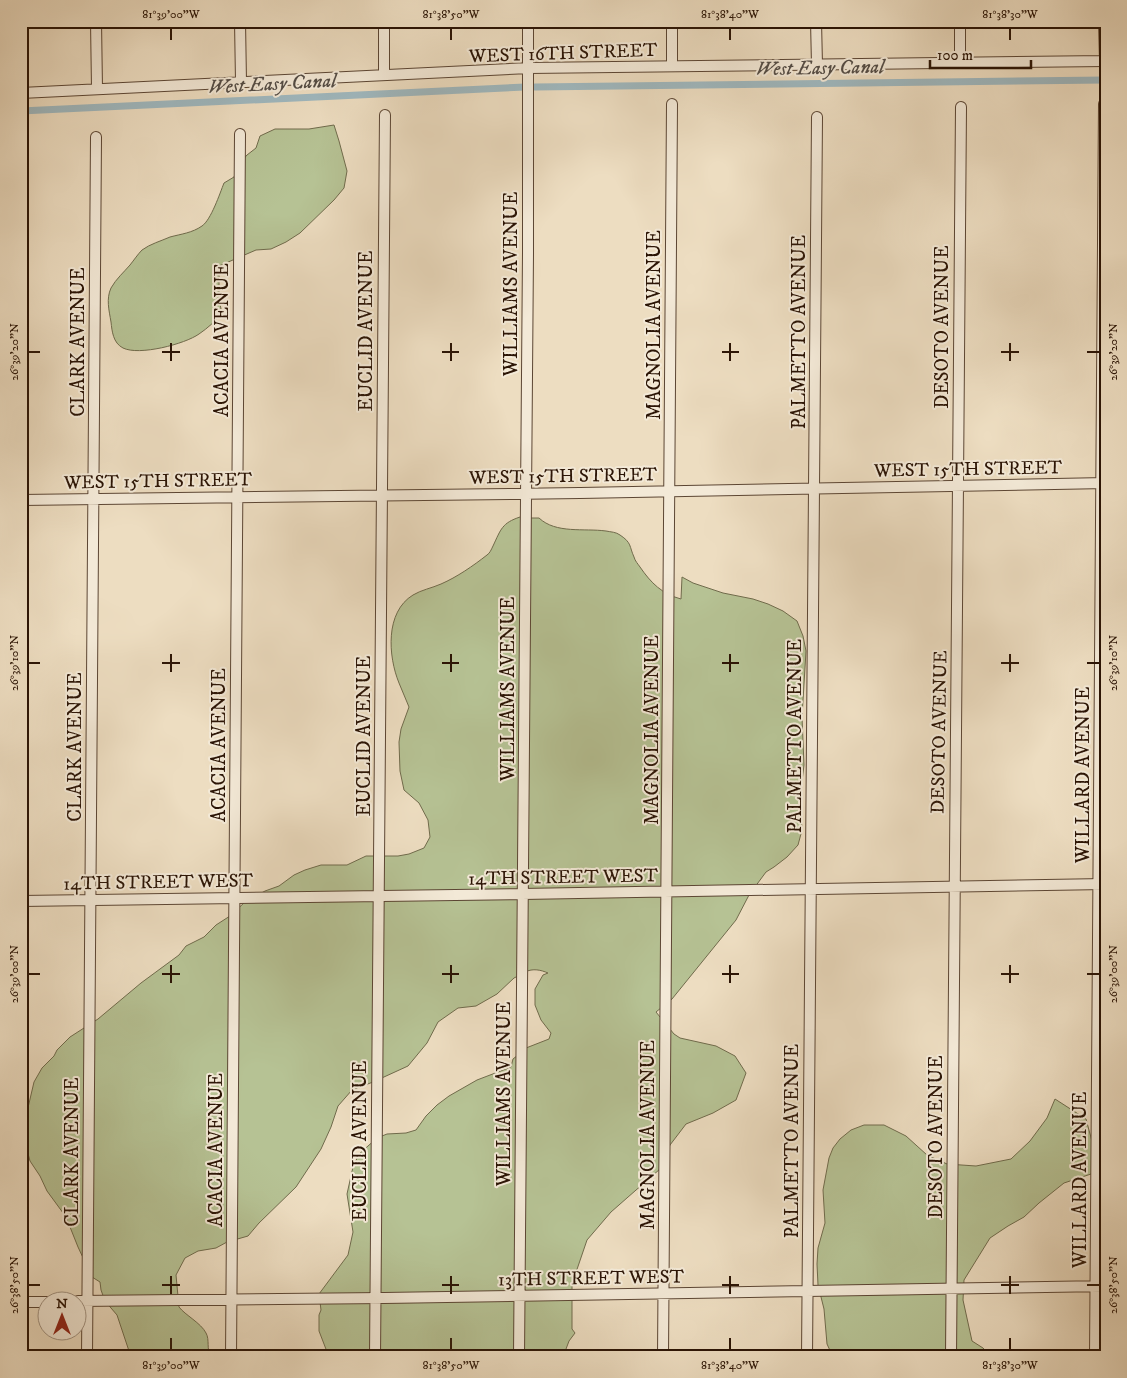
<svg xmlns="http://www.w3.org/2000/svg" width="1127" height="1378" viewBox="0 0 1127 1378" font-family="'IM FELL DW Pica',serif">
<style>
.green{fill:#b6c294;stroke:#706b4c}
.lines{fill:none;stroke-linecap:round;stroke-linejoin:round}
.canal{stroke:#9fb8bf;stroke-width:7}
.minor-casing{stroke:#5c4634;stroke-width:12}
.minor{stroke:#f3e9d7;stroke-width:10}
.ticks{fill:none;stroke:#2b1405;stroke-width:2}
.labels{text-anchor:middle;stroke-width:4;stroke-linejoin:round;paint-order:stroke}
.street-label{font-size:19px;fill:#2b1405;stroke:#f3e9d7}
.water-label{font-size:20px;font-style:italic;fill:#544d46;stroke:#f3e9d7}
.neatline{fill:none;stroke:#2b1405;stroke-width:2}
.ticks-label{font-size:12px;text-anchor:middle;fill:#2b1405}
</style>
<rect width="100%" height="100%" fill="#edddc1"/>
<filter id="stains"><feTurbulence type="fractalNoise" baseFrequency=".004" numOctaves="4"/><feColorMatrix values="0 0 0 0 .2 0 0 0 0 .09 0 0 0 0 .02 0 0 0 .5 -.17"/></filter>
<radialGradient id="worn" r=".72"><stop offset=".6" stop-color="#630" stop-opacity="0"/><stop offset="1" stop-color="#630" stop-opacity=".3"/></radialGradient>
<path class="green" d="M 334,125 L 339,141 L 347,171 L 344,188 L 334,200 L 300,233 L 286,242 L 271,249 L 256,250 L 219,266 L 219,299 L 222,314 C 215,321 208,328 199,334 C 185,344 139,356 123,348 C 113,343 112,331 111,322 C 109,310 106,299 111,288 C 116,279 124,272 130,265 C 134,260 138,254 142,250 C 150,244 161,241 170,237 C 181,234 192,233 202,226 C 211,220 220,193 224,183 L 234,177 L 239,164 L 247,155 L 256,148 L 260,136 L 275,129 L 309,129 Z
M 520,517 L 522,517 L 518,976 L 514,978 L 497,994 L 476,1006 L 458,1008 L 438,1022 L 427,1043 L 408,1066 L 373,1082 L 352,1090 L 338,1106 L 331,1127 L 321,1149 L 296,1187 L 259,1223 L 248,1236 L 227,1242 L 216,1248 L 198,1251 L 185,1258 L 176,1275 L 179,1307 C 185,1315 201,1323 206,1333 C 210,1340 206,1349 211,1357 L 131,1357 L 117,1315 L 105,1301 L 101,1290 L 100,1282 L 92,1277 L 78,1247 L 66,1217 L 47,1191 L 40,1176 L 30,1161 L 26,1146 L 27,1112 L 34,1082 L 42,1068 L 54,1056 L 57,1050 L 70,1037 L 98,1019 L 141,983 L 179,955 L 186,946 L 204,937 L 216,925 L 230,916 L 245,902 L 265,891 L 279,886 L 294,875 L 305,870 L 321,865 L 347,865 L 366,856 L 398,856 L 409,854 L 424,848 L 430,837 L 428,820 L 419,803 L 404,790 L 400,771 L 399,742 L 401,729 L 409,707 C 406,699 402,691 399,683 C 388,656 385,612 413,595 C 421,590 432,588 441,584 C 457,577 473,566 487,555 C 490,553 491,550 493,546 C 501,529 502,523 520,517 Z
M 529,518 L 539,518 C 556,534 584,528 606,531 C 611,532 616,532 620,535 C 632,543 629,546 634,557 C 635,561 638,564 640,567 C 651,583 662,594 681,599 L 682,577 L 693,583 L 723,593 L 753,599 L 768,604 L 783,611 L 797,621 L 803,636 L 806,651 L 802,717 L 804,765 L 800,797 L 802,830 L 798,845 L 787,857 L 774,867 L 766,872 L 749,895 L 736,920 L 672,999 L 656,1012 L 674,1034 L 680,1038 L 716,1046 L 735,1056 L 746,1073 L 736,1100 L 713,1113 L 686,1124 L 670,1145 L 660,1169 L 611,1212 L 587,1240 L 572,1284 L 572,1329 L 575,1333 L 569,1341 L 563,1357 L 522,1357 L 526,1048 L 549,1039 L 551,1033 L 541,1020 L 535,1005 L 535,989 L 543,975 L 548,973 C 541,970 533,968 525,972 Z
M 518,1055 L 515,1357 L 329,1357 L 319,1331 L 319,1315 L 321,1310 L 319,1294 L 348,1255 L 353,1232 L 347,1194 L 353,1167 L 359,1154 L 377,1138 L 387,1134 L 406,1133 L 416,1130 L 426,1116 L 437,1105 L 449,1096 L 477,1080 L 511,1067 L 513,1059 Z
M 1055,1099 L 1086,1119 L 1100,1171 L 1064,1183 L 1039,1203 L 1024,1217 L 1008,1226 L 990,1238 L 964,1280 L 963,1300 L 972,1341 L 983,1348 L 992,1357 L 833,1357 L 827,1344 L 824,1309 L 818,1285 L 817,1264 L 818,1248 L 825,1223 L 823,1190 L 829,1158 L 833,1148 L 840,1139 L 851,1130 L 864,1125 L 884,1125 L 906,1136 L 927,1155 L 947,1164 L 976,1166 L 1011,1159 L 1030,1141 L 1047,1118 Z"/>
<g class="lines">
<path class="canal" d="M 535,87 L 1106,80
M 21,111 L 525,87"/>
<defs>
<path id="minor" d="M 96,21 L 97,89
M 240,21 L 241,82
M 384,21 L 384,75
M 816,21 L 817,65
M 960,21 L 960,63
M 1104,21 L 1105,61
M 672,66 L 672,21
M 21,93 L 529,68 L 1106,61
M 21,500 L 580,493 L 1106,483
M 21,901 L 522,894 L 1105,884
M 78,1301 L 384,1298 L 1106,1286
M 21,1302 L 48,1302
M 87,1357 L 96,137
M 231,1357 L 240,134
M 375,1357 L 385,115
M 519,1357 L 528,253 L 528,21
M 663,1357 L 672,104
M 807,1357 L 817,117
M 951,1357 L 961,107
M 1095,1357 L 1104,104"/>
</defs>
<use href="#minor" class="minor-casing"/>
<use href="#minor" class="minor"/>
</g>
<path class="ticks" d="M 171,28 L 171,40M 451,28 L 451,40M 730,28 L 730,40M 1010,28 L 1010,40M 171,343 L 171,361M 451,343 L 451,361M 730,343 L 730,361M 1010,343 L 1010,361M 28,352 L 40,352M 162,352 L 180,352M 442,352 L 459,352M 722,352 L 739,352M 1001,352 L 1019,352M 1087,352 L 1100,352M 171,654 L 171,672M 451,654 L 451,672M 730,654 L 730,672M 1010,654 L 1010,672M 28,663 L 40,663M 162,663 L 180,663M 442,663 L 459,663M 722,663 L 739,663M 1001,663 L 1019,663M 1087,663 L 1100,663M 171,965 L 171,983M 451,965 L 451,983M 730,965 L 730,983M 1010,965 L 1010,983M 28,974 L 40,974M 162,974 L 180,974M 442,974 L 459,974M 722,974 L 739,974M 1001,974 L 1019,974M 1087,974 L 1100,974M 171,1276 L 171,1294M 451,1276 L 451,1294M 730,1276 L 730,1294M 1010,1276 L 1010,1294M 28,1285 L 40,1285M 162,1285 L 180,1285M 442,1285 L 459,1285M 722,1285 L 739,1285M 1001,1285 L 1019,1285M 1087,1285 L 1100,1285M 171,1338 L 171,1350M 451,1338 L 451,1350M 730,1338 L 730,1350M 1010,1338 L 1010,1350"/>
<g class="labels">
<g class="street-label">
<text transform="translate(563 52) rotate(-2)" y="7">WEST 16TH STREET</text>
<text transform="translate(510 284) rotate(-90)" y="7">WILLIAMS AVENUE</text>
<text transform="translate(653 325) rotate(-90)" y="7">MAGNOLIA AVENUE</text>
<text transform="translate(941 327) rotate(-90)" y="7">DESOTO AVENUE</text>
<text transform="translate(365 331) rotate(-90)" y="7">EUCLID AVENUE</text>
<text transform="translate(798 332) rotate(-90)" y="7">PALMETTO AVENUE</text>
<text transform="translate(221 340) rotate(-90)" y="7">ACACIA AVENUE</text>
<text transform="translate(77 342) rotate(-90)" y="7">CLARK AVENUE</text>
<text transform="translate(968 468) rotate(-1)" y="7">WEST 15TH STREET</text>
<text transform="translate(563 475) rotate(-1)" y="7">WEST 15TH STREET</text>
<text transform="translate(158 480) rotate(-1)" y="7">WEST 15TH STREET</text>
<text transform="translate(507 689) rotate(-90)" y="7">WILLIAMS AVENUE</text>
<text transform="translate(651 730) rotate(-90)" y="7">MAGNOLIA AVENUE</text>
<text transform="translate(938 732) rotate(-89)" y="7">DESOTO AVENUE</text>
<text transform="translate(363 736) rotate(-90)" y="7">EUCLID AVENUE</text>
<text transform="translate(794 736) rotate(-90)" y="7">PALMETTO AVENUE</text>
<text transform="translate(218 745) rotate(-90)" y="7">ACACIA AVENUE</text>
<text transform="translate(74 747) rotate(-90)" y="7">CLARK AVENUE</text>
<text transform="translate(1082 775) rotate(-90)" y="7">WILLARD AVENUE</text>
<text transform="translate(563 876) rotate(-1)" y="7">14TH STREET WEST</text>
<text transform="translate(158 881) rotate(-1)" y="7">14TH STREET WEST</text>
<text transform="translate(503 1094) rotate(-90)" y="7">WILLIAMS AVENUE</text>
<text transform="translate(647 1135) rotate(-90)" y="7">MAGNOLIA AVENUE</text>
<text transform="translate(935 1137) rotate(-90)" y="7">DESOTO AVENUE</text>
<text transform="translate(359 1141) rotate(-90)" y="7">EUCLID AVENUE</text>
<text transform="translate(791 1141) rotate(-90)" y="7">PALMETTO AVENUE</text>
<text transform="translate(215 1150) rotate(-90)" y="7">ACACIA AVENUE</text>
<text transform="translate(71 1152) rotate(-90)" y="7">CLARK AVENUE</text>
<text transform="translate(1079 1180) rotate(-90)" y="7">WILLARD AVENUE</text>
<text transform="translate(591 1277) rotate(-1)" y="7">13TH STREET WEST</text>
</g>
<g class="water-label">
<text transform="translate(820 67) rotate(-1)" y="7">West Easy Canal</text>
<text transform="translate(272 83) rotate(-3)" y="7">West Easy Canal</text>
</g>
</g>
<rect width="1127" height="1378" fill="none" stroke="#edddc1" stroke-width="55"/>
<g transform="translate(62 1316)"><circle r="24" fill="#f3e9d7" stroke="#a39483"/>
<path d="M0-4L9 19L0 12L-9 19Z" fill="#8f2418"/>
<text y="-8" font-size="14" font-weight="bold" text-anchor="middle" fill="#2b1405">N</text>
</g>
<path d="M930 60v8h101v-8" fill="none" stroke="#2b1405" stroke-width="2.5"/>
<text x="937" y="60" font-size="15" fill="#2b1405" stroke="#f3e9d7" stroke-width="4" paint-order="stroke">100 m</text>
<rect x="28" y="28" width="1072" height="1322" class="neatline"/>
<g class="ticks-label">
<text x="171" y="18">81°39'00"W</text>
<text x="451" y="18">81°38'50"W</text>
<text x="730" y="18">81°38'40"W</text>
<text x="1010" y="18">81°38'30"W</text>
<text transform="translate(14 352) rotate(-90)" y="4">26°39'20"N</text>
<text transform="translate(1113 352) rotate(-90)" y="4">26°39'20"N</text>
<text transform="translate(14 663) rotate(-90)" y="4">26°39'10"N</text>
<text transform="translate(1113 663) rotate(-90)" y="4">26°39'10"N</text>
<text transform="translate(14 974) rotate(-90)" y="4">26°39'00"N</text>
<text transform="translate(1113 974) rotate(-90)" y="4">26°39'00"N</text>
<text transform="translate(14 1285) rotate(-90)" y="4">26°38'50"N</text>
<text transform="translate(1113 1285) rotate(-90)" y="4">26°38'50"N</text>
<text x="171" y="1369">81°39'00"W</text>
<text x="451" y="1369">81°38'50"W</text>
<text x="730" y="1369">81°38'40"W</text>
<text x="1010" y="1369">81°38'30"W</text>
</g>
<rect width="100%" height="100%" filter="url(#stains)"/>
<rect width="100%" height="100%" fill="url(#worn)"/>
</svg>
